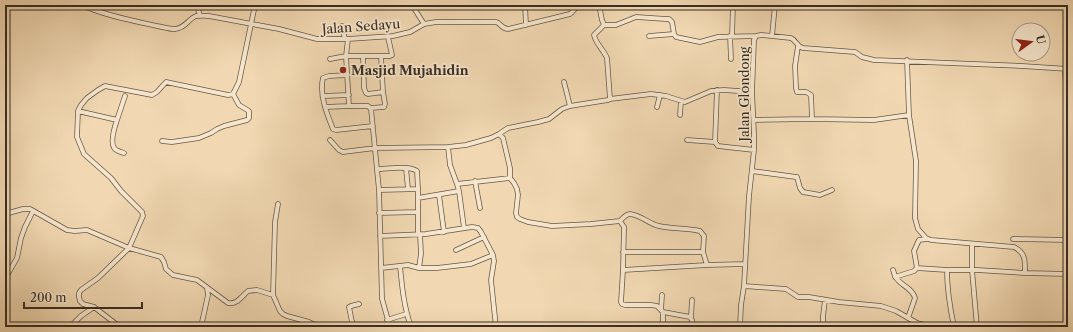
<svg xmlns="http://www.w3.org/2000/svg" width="1073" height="332" viewBox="0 0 1073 332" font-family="'Libre Caslon Text',serif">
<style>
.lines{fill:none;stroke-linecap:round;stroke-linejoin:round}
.minor-casing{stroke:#675846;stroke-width:5.5}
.minor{stroke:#f6e6cd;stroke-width:4}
.poi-dot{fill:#8f2418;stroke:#f6e6cd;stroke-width:1.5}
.labels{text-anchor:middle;stroke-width:3.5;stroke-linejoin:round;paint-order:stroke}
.street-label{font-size:13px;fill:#392d22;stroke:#f6e6cd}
.poi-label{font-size:13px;font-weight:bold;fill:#392d22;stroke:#f6e6cd;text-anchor:start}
</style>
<rect width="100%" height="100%" fill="#f1d8b2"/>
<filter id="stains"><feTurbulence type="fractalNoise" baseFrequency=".005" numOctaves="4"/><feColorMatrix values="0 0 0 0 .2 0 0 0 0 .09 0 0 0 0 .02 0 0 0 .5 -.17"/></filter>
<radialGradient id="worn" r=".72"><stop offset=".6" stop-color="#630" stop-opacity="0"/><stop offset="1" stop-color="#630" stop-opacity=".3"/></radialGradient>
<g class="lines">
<defs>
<path id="minor" d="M 82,5 C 103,15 134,21 157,26 C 163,27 169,29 175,29 C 186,28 188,19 196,16 C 200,15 205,16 209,16 L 279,29 L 317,39 L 348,39 L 393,36 L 410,32 L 424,24 L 436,22 L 496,22 C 501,23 500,28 508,29 L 570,14 C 573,12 574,8 578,7 C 583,5 594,5 599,6
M 197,5 L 200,16
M 412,5 L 424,24
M 525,5 L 526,25
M 599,5 L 602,20 L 604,25 L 616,25 L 636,17 L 666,19 L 669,19 L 672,22 L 674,34 L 676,37 L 700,42 L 718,37 L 756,36 L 761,35 L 791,38 C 797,41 796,46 803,48 L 855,52 L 862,57 L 874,60 L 1022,66 L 1068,69
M 604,25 L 594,35 C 596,44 603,49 607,58 L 610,99
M 342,26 L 345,39
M 649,36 L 674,34
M 730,36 L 731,59
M 732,36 L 733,5
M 772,36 L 775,5
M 348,39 L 346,56 L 349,106
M 798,46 L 795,66 L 796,88 L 797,92 L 806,92 L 811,95 L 812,119
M 363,56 L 364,88 L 366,93 L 368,94 L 383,92 L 381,56
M 330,59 L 346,56 L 390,56 L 392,55 L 388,37
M 907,60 L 909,115 L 916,161 L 915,218 L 918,229 L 926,238 L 931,240 L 1014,247 C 1026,253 1025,261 1025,273
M 1065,69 L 1068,119
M 348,75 L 329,76 L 323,78 C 319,95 327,114 333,129 L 336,130 L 373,126
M 564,82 L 570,106
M 323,96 L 349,95
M 325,107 L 349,106 L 368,106 L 371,109 L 379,190 L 382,299 L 390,327
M 657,107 L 660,95
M 371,108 L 384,107 L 385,104 L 383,92
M 78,111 L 117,120 C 115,126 109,143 115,149 C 117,151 121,152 124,153
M 680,115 L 681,101
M 117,120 L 125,96
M 754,120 L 812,119 L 874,120 L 909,115
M 499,134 L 503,138 L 510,168 L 510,178 L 514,183 L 517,189 L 518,195 L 516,213 L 517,217 L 520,219 L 528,222 L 552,226 L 591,224 L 620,221 C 623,218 626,214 630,214 C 641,215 649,224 659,226 C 673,229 687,228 700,231 L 704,236 L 703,252 L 707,265 L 745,264
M 1068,134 L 1067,150 L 1068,152
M 330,140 L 339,150 L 343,152 L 375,148 L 448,147 L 466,145 L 491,138 L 499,134 L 508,128 L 538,122 L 549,119 L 562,109 L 570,106 L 608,100 L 610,99 L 651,94 L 666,96 L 685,102 L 711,91 L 724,90 L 752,92
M 687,140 L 715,142 L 718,146 L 754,150
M 162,141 L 172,142 L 199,138 L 211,133 L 217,129 L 224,126 L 247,120 L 249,118 L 249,111 L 239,105 L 233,94
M 715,142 L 717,90
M 448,147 L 450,165 L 457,184
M 406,168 L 408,189
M 377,169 C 387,169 408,165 417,171 L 418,189 L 418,234
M 752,171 L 796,177 L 797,177 L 800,188 L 803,192 L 820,195 L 832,190
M 475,181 L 480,208
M 379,190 L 418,189
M 439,195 L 444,232
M 418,198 L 459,191
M 278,204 L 275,222 L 273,295 L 280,311 L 283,314 L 287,316 L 309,322 L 319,327
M 379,213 L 418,212
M 5,214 L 23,209 L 30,209 L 67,230 L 75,231 L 87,230 L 129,248 L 161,257 L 164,262 L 166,269 L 173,275 L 197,280 L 228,303 C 237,305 242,296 248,291 L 257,290 L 273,295
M 620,221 L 624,227 L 623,270
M 1068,222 L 1066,231 L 1068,236
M 464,228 L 459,191 L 457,184 L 510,178
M 380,236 L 426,234 L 472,227 L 478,228 L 481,232 L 493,255 L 494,261 L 491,280 L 496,327
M 1013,239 L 1068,240
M 972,244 L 972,270 L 977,327
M 456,250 L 484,237
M 623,252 L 703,252
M 400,266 C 402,287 404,307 411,327
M 381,268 L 408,265 L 419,268 L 437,268 L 471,264 L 493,255
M 419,268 L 421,254 L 420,234
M 917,268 L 914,251 L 919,240 L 927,239
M 893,270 C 894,272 894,274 895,276 C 900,286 912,287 915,298 L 908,318
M 947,270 C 947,290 950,308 954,327
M 895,277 L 914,271 L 917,268 L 947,270 L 977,270 L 1025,273 L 1068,274
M 5,279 L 17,258 L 21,238 L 25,227 L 33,211
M 744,286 L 786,289 L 798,297 L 809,297 L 839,302 L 881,306 L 896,311 L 917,323 L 931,327
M 661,310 L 662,295
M 663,312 L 663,327
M 691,317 L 692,300
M 387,320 L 406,314
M 71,326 L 81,316 L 94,307
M 740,326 L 752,327
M 120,327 L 94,307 L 83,304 L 80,301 L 79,297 L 79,293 L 81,290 L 98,278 L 129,248 L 143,216 L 142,212 L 121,191 L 111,178 L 84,154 L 77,137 L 78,111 L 81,105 L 87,98 L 98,90 L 105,86 L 152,95 L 157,92 L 166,82 L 228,95 L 233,94 L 239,82 L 255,5
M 201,327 L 208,295 L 207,288
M 353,327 L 349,307 L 351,306 L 359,304
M 692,327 L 692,320 L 690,317 L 663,312 L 657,306 L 651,305 L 625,305 L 622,304 L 621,302 L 623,270 L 707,265
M 740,327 L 741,305 L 744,286 L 749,196 L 754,150 L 754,134 L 752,92 L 754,40 L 756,36
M 823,327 L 823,316 L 825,300"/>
</defs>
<use href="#minor" class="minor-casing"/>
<use href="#minor" class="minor"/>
</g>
<circle class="poi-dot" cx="343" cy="70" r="4"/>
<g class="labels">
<g class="street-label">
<text transform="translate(361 26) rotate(-4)" y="5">Jalan Sedayu</text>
<text transform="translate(744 94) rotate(-90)" y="5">Jalan Glondong</text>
</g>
<g class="poi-label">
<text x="351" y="75">Masjid Mujahidin</text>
</g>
</g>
<rect width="1073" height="332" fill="none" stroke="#f1d8b2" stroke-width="20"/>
<rect x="6" y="6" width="1061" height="320" fill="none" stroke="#392d22" stroke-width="2"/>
<rect x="10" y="10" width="1053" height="312" fill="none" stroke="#392d22"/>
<g transform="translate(1031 42) rotate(76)"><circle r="19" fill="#f6e6cd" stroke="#aa9c89"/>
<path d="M0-3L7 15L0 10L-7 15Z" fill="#8f2418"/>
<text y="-6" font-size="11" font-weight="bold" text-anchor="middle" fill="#392d22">U</text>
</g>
<path d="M24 302v6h118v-6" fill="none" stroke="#392d22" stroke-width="2"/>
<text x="30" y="302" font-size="12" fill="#392d22" stroke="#f6e6cd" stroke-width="3" paint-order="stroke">200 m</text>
<rect width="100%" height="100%" filter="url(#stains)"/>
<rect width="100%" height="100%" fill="url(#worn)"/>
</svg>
